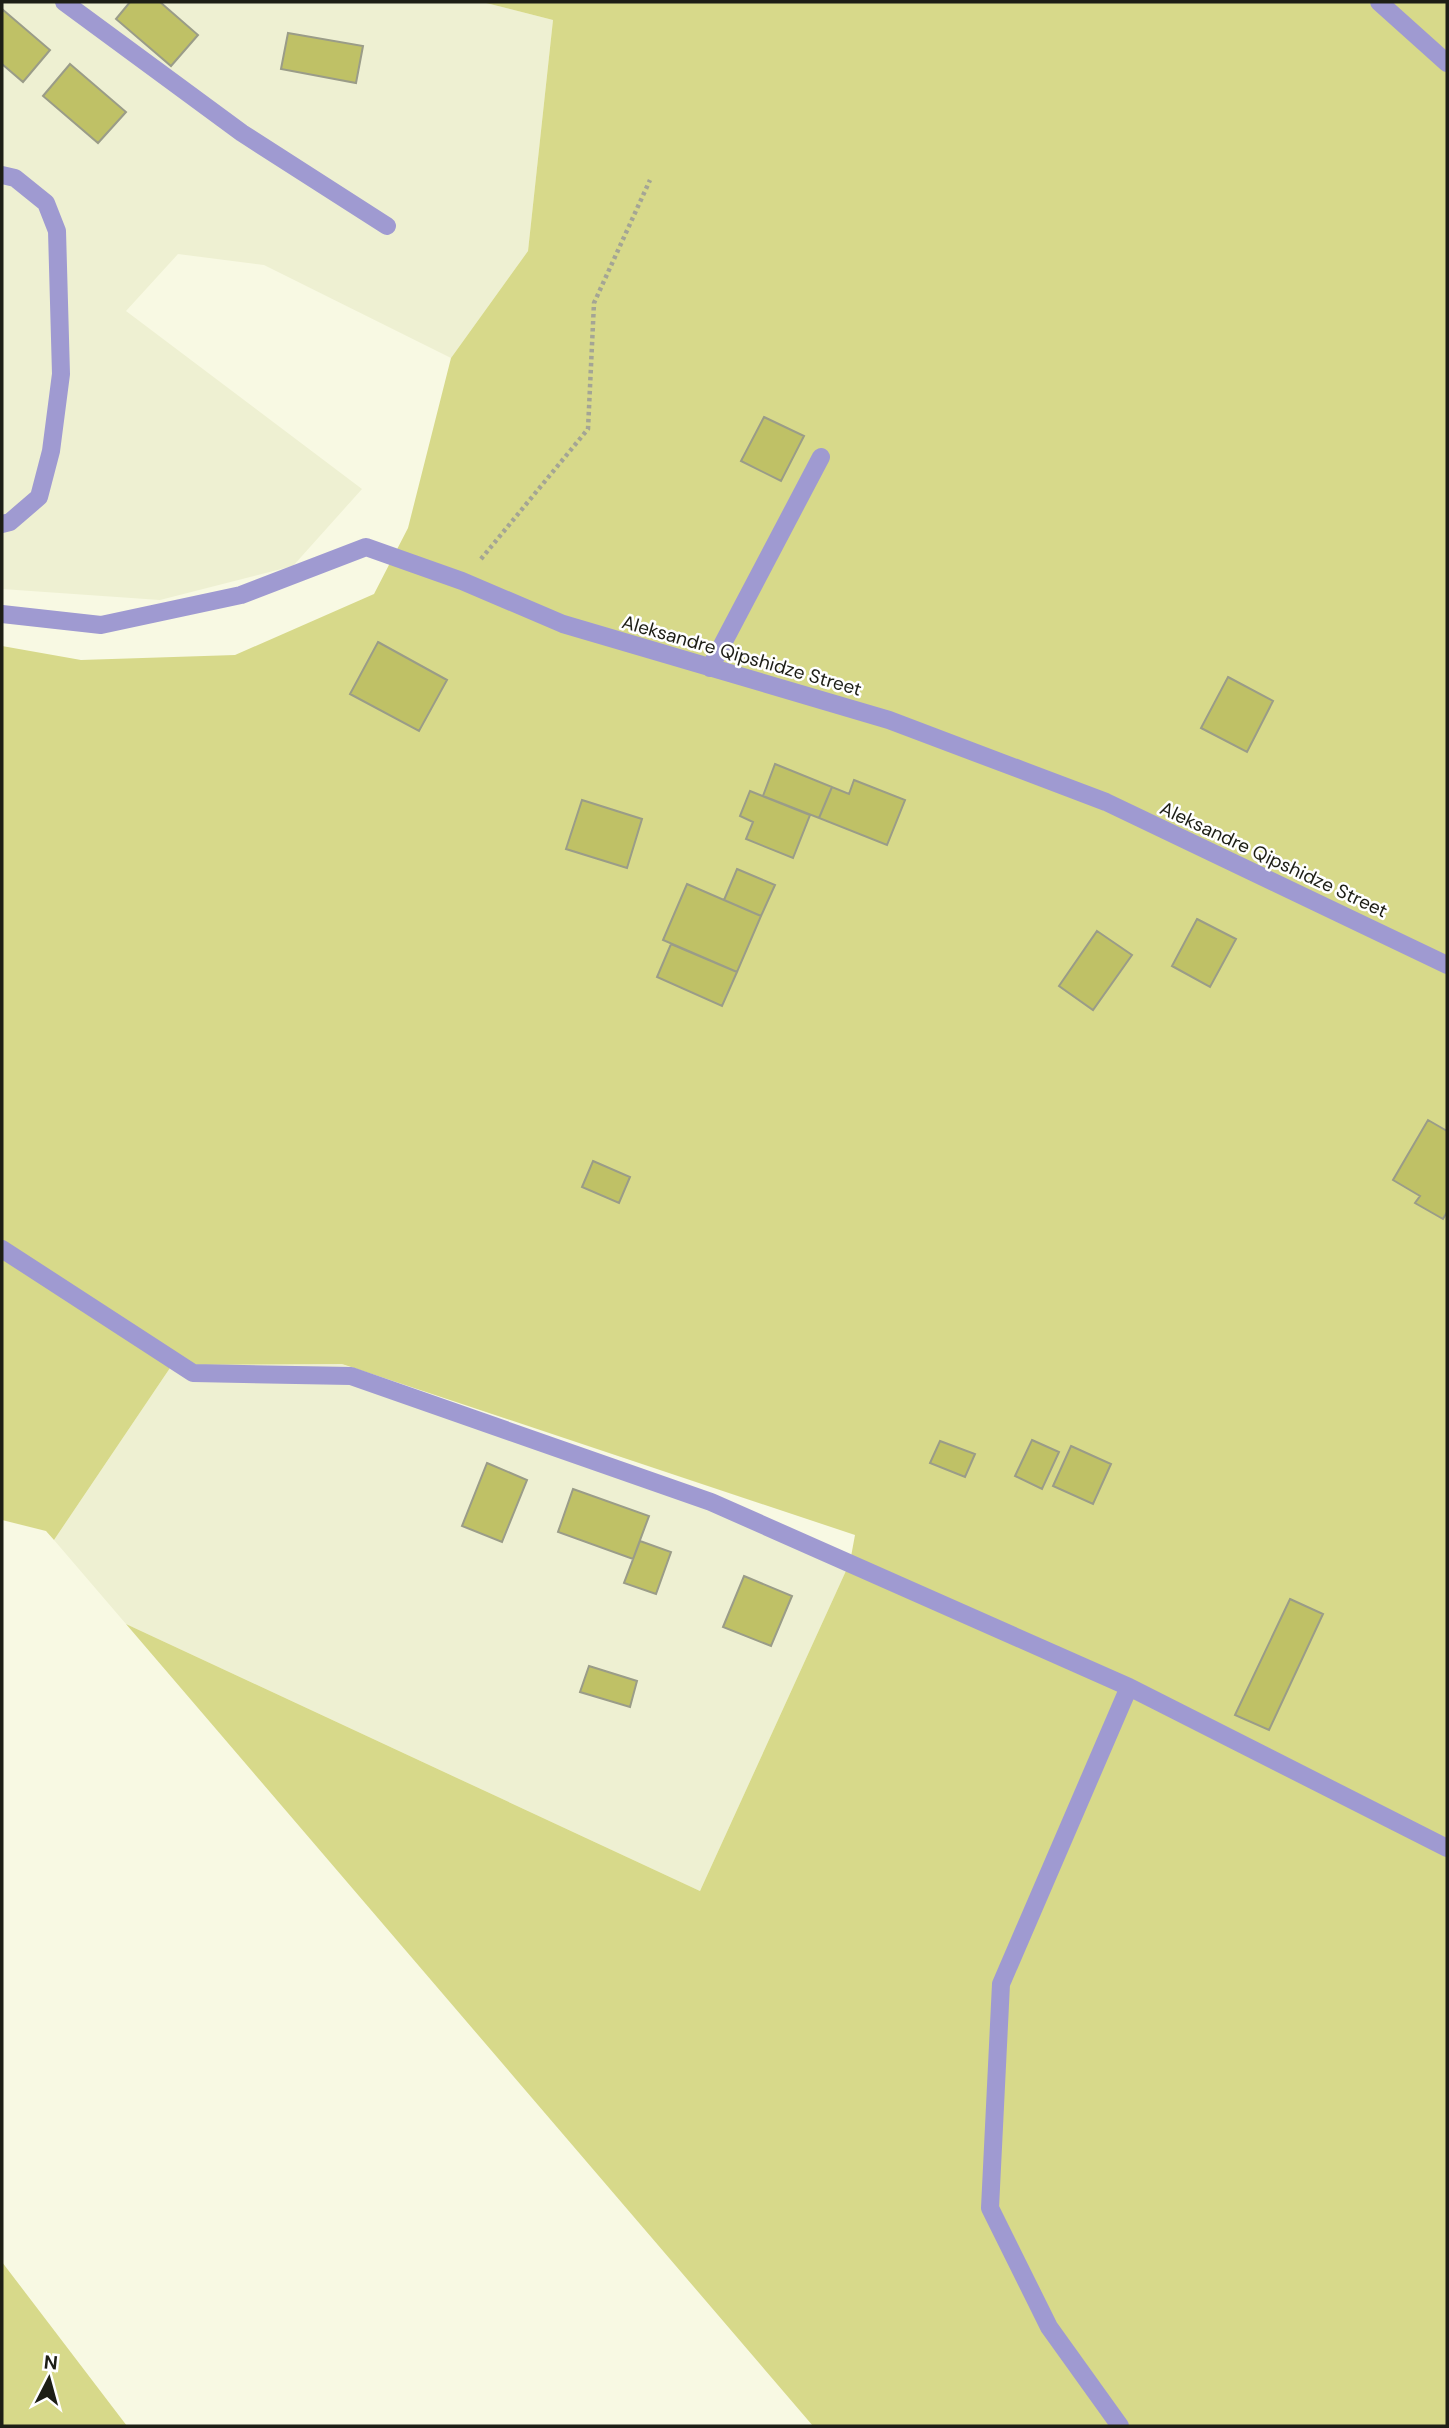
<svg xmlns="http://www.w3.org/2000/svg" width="1449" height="2428" viewBox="0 0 1449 2428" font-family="'DM Sans',sans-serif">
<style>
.built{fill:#eef0d2}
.green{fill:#d7d98a}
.building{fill:#bfc166;stroke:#9a9c88;stroke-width:2}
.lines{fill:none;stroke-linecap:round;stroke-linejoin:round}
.path{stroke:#a4a595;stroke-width:4.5;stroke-dasharray:3.5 3.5;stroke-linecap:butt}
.minor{stroke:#9f9ad1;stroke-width:18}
.labels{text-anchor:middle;stroke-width:5;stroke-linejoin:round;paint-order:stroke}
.street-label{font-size:19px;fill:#1d1e16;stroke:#fff}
</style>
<rect width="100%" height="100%" fill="#f8f9e3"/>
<path class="built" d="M 2,2 L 482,2 L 553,20 L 528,251 L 451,358 L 264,265 L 178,254 L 126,311 L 362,489 L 293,566 L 160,600 L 2,589 Z
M 342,1364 L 850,1562 L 700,1891 L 126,1624 L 54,1540 L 172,1365 Z"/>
<path class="green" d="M 482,2 L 1447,2 L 1447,2426 L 813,2426 L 126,1624 L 700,1891 L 850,1562 L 855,1535 L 342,1364 L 172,1365 L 54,1540 L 46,1531 L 2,1520 L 2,646 L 81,660 L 235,655 L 374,594 L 408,528 L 451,358 L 528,251 L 553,20 Z
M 2,2262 L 127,2426 L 2,2426 Z"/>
<path class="building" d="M 130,2 L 160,2 L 198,35 L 171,66 L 116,19 Z
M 2,9 L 50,50 L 23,82 L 2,64 Z
M 288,33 L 363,46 L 356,83 L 281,69 Z
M 70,64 L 126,112 L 98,143 L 43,96 Z
M 764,417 L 804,436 L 781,481 L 741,461 Z
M 378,642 L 447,680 L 419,731 L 350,694 Z
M 1228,677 L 1273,701 L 1247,752 L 1201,728 Z
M 775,764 L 832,787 L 819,818 L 763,796 Z
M 854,780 L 905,800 L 887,845 L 819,818 L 832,787 L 849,794 Z
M 750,791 L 810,815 L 793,858 L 746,839 L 753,822 L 740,816 Z
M 582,800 L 642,819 L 627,868 L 566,849 Z
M 737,869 L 775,885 L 761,916 L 724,900 Z
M 687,884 L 761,916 L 737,972 L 663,940 Z
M 1197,919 L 1236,939 L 1210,987 L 1172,966 Z
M 1097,931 L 1132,955 L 1093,1010 L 1059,986 Z
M 671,944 L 737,972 L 722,1006 L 657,977 Z
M 1428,1120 L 1447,1131 L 1447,1212 L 1443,1219 L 1415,1203 L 1420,1196 L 1393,1180 Z
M 593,1161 L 630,1177 L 619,1203 L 582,1187 Z
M 1032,1440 L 1059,1452 L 1042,1489 L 1015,1476 Z
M 940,1441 L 975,1454 L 965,1477 L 930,1463 Z
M 1071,1446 L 1111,1464 L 1093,1504 L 1053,1486 Z
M 487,1463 L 527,1480 L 502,1542 L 462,1526 Z
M 573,1489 L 649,1516 L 633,1559 L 558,1532 Z
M 640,1541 L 671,1552 L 656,1594 L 624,1583 Z
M 744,1576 L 792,1596 L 771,1646 L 723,1627 Z
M 1290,1599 L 1323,1614 L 1269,1730 L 1235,1715 Z
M 589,1666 L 637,1681 L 630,1707 L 580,1692 Z"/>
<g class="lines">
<path class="path" d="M 481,559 L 588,429 L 594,303 L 650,180"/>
<path class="minor" d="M 64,2 L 242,133 L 387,226
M 1379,2 L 1447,63
M 2,175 L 15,178 L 46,203 L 57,231 L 61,374 L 51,451 L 39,497 L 10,522 L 2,524
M 2,614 L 101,625 L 241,595 L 366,547 L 462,581 L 563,624 L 889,720 L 1106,802 L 1447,965
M 710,668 L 821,457
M 2,1249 L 193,1373 L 351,1376 L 711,1502 L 1129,1687 L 1447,1848
M 1120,2426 L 1049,2327 L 990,2208 L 1001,1984 L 1129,1687"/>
</g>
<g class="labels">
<g class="street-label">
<text transform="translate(742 655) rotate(16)" y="7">Aleksandre Qipshidze Street</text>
<text transform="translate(1274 859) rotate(25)" y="7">Aleksandre Qipshidze Street</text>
</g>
</g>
<rect width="1449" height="2428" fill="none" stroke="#1d1e16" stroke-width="7"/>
<g transform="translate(49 2379) rotate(6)" stroke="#ffffff" stroke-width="5" paint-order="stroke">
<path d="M0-5L12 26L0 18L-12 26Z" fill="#1d1e16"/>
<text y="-10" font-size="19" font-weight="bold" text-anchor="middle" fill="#1d1e16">N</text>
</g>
</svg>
